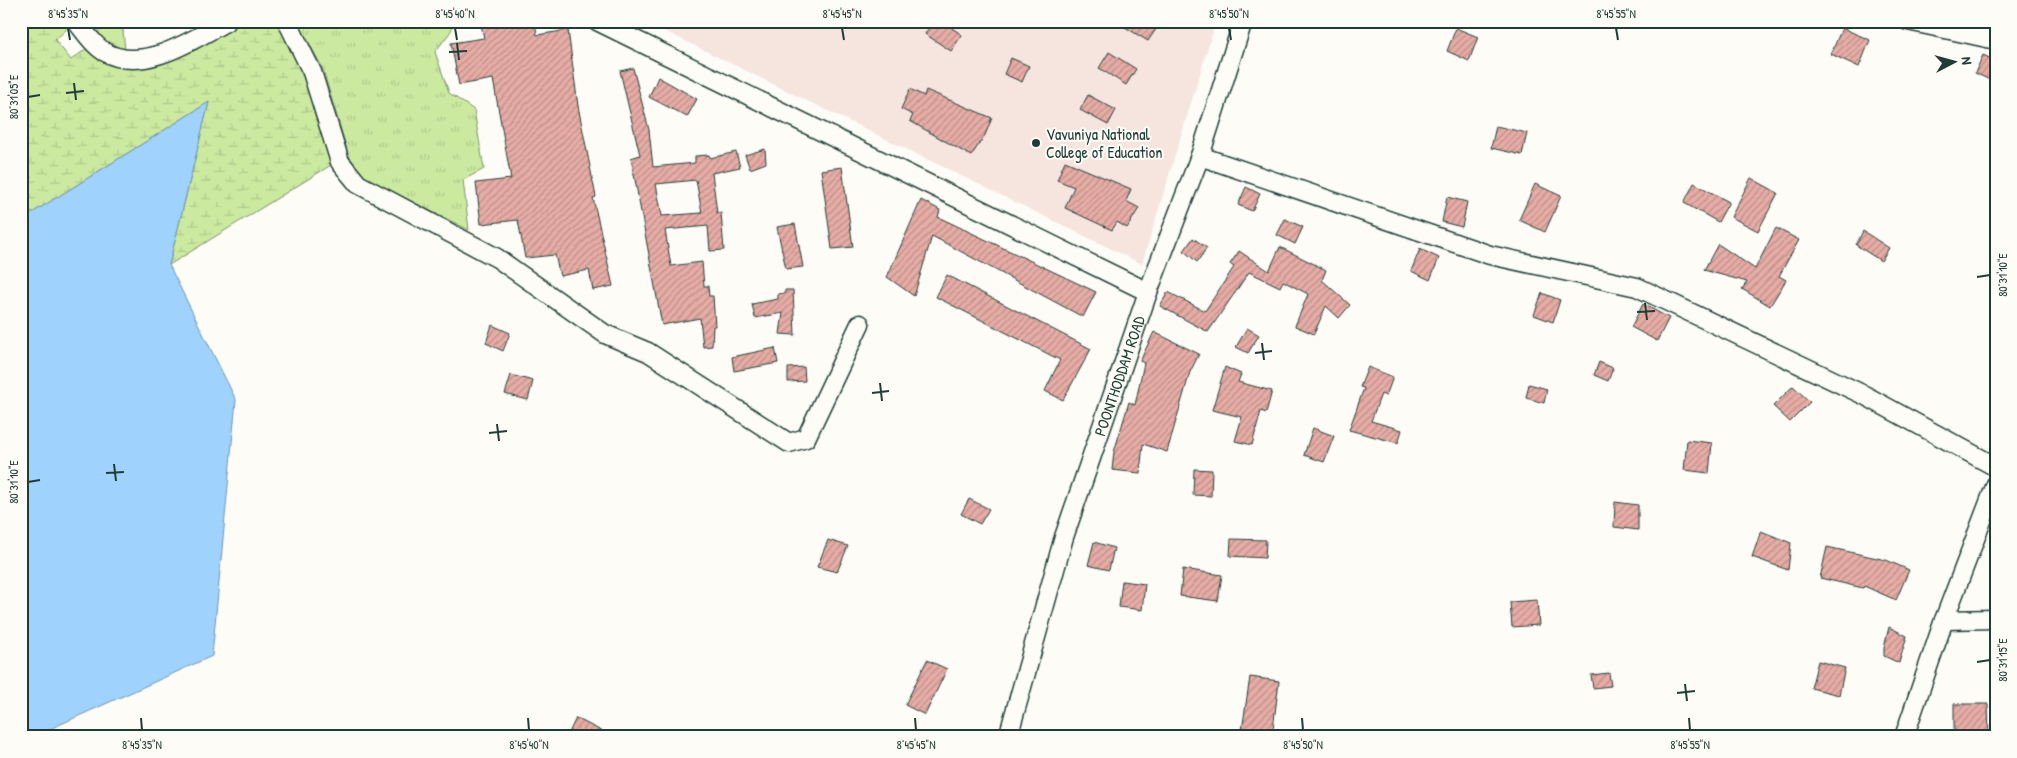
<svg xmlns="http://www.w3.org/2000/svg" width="2017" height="758" viewBox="0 0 2017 758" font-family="'Patrick Hand',sans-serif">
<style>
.built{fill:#f6e4df}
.grass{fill:url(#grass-tufts);stroke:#76936a}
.wetland{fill:url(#wetland-marsh);stroke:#76936a}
.water{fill:#9fd2fd;stroke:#6c96ad}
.building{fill:url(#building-hatch);stroke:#1f3d34;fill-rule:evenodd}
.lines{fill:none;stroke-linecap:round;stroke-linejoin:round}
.minor-casing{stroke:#1f3d34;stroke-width:21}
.minor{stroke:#fdfcf7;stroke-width:18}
.ticks{fill:none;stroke:#1f3d34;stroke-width:2}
.poi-dot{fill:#1f3d34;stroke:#fdfcf7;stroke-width:2}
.labels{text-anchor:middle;stroke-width:4;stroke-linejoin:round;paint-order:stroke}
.poi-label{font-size:16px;fill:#1f3d34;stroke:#fdfcf7;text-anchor:start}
.street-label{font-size:16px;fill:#1f3d34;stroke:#fdfcf7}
.neatline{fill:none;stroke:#1f3d34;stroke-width:2}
.ticks-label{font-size:12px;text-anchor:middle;fill:#1f3d34}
</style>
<defs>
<pattern id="grass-tufts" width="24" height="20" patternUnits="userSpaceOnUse" patternTransform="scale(1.25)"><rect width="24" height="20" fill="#cce9a0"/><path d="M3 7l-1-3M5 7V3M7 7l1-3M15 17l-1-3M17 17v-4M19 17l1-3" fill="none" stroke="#afc98a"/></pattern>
<pattern id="wetland-marsh" width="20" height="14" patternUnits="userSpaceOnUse" patternTransform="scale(1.25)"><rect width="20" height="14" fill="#cce9a0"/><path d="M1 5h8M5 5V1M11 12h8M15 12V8" fill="none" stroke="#afc98a"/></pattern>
<pattern id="building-hatch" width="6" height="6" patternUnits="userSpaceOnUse" patternTransform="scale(1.25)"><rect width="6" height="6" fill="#e7aca6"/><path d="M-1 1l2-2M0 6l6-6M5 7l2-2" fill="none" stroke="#bb8d88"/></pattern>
</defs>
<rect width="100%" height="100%" fill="#fdfcf7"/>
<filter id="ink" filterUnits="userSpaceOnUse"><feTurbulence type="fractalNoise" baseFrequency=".02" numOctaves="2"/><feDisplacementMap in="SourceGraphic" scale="10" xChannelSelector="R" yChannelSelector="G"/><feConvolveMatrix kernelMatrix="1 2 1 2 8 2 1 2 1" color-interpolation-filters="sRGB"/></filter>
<g filter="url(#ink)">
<path class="built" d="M 644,21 L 1216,21 L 1142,264 Z"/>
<path class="grass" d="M 89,21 L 122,21 L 125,50 L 108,44 Z
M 297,21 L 453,21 L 451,31 L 435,52 L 449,93 L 474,110 L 484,169 L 463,180 L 469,230 L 363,177 L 349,156 L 322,67 Z"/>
<path class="wetland" d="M 21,21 L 63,21 L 69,27 L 55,40 L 71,60 L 89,47 L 172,59 L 245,21 L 278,21 L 303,75 L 331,165 L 169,265 L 209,102 L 21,220 Z"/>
<path class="water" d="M 209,102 L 169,265 L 236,400 L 212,656 L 32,737 L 21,737 L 21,220 Z"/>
<path class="building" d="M 480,21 L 535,21 L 537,35 L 568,30 L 578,106 L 596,197 L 593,198 L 613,286 L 593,290 L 589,270 L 560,276 L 555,255 L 525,258 L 518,220 L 481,224 L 476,183 L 511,179 L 493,79 L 459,85 L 451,43 L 484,38 Z
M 933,21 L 942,21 L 962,35 L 951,51 L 925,34 Z
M 1115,21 L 1149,21 L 1158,26 L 1148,41 Z
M 1456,28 L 1478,37 L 1469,61 L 1447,51 Z
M 1842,28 L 1870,40 L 1859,67 L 1831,54 Z
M 1109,52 L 1136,69 L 1126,85 L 1099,68 Z
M 1983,55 L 1996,61 L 1996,68 L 1990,80 L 1975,73 Z
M 1011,58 L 1029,66 L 1022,82 L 1004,74 Z
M 633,68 L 649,130 L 653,167 L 695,163 L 695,156 L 709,155 L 710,158 L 736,152 L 740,167 L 712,173 L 717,213 L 721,213 L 724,250 L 710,251 L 708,226 L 665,230 L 671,266 L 702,262 L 704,286 L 708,286 L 709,296 L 713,296 L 715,326 L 713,326 L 712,346 L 703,347 L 700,318 L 662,325 L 631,158 L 640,155 L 620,71 ZM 696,180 L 702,213 L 662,216 L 656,184 Z
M 658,77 L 697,99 L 687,117 L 649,97 Z
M 910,89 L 924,96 L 926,90 L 992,118 L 985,135 L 971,156 L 910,121 L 913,115 L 901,109 Z
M 1088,95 L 1116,110 L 1108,125 L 1080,110 Z
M 1496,126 L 1527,133 L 1522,155 L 1491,148 Z
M 765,149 L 766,163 L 750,169 L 745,155 Z
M 1065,161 L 1131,189 L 1126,201 L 1139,208 L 1127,228 L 1117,222 L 1112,230 L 1065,208 L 1074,187 L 1057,180 Z
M 842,167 L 853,247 L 832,249 L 821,170 Z
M 1751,178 L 1778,193 L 1758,231 L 1731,217 Z
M 1694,183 L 1729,202 L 1718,222 L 1684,203 Z
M 1535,184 L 1561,196 L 1545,232 L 1519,220 Z
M 1246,187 L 1260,194 L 1252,211 L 1238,205 Z
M 1447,197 L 1467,202 L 1462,227 L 1442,222 Z
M 921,200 L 940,210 L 938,217 L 1096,292 L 1083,317 L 932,236 L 914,296 L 887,277 Z
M 1285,219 L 1303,227 L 1295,244 L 1277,235 Z
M 795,224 L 803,267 L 786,269 L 777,227 Z
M 1776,228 L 1799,240 L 1779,276 L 1786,280 L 1770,306 L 1742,289 L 1747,282 L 1704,270 L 1718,244 L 1755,269 Z
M 1863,231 L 1889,248 L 1881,261 L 1856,245 Z
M 1193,238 L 1207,248 L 1197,262 L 1184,251 Z
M 1280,247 L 1326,270 L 1322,280 L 1350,305 L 1339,318 L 1326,306 L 1314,334 L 1295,326 L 1308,294 L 1283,281 L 1280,287 L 1249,272 L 1208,332 L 1160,306 L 1168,292 L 1205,311 L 1234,267 L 1230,264 L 1239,251 L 1269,271 Z
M 1420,249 L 1439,258 L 1430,280 L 1411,271 Z
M 947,275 L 1091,349 L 1063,400 L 1045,391 L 1060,360 L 936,297 Z
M 785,290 L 793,290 L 795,335 L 780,334 L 783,313 L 755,318 L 752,304 L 778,299 L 778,294 L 785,293 Z
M 1542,293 L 1560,300 L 1553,322 L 1534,315 Z
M 1643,304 L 1669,318 L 1657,341 L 1631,327 Z
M 492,325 L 510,333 L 503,351 L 486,343 Z
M 1247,328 L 1259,335 L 1248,353 L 1236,347 Z
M 1154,332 L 1199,354 L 1190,372 L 1167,452 L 1143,444 L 1140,473 L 1112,470 L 1114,452 L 1129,402 L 1135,405 L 1144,363 L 1140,361 Z
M 775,348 L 778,363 L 734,371 L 732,357 Z
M 1599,362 L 1613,368 L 1608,381 L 1594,375 Z
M 804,367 L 805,381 L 788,382 L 788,368 Z
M 1225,367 L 1241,374 L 1238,382 L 1272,391 L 1266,413 L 1261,411 L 1252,445 L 1235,441 L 1242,417 L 1212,410 Z
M 1368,367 L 1393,377 L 1386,396 L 1381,394 L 1371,421 L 1402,430 L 1398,443 L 1349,430 L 1364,388 L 1360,387 Z
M 511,375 L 533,381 L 528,400 L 505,394 Z
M 1529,384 L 1547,389 L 1544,403 L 1526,398 Z
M 1793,386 L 1810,402 L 1790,422 L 1773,406 Z
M 1313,428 L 1334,436 L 1324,462 L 1304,455 Z
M 1687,440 L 1712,443 L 1709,473 L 1684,470 Z
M 1194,469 L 1212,470 L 1211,496 L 1193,495 Z
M 969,499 L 989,509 L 980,524 L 961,514 Z
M 1615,502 L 1638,505 L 1638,530 L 1614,527 Z
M 1761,531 L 1791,543 L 1788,570 L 1752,557 Z
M 1231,539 L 1266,540 L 1265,558 L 1230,556 Z
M 828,540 L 848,546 L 837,572 L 817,567 Z
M 1094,542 L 1114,548 L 1109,570 L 1088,565 Z
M 1827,547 L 1886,560 L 1909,570 L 1896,600 L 1864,586 L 1863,588 L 1820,578 Z
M 1183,569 L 1222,575 L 1218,601 L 1180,596 Z
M 1122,581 L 1145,584 L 1142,610 L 1119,607 Z
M 1537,600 L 1539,625 L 1512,627 L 1510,602 Z
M 1889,627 L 1907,636 L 1899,663 L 1884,656 L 1884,648 Z
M 927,660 L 947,669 L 925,715 L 905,705 Z
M 1818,661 L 1845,668 L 1839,695 L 1811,688 Z
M 1609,673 L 1611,686 L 1593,688 L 1591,675 Z
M 1250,677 L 1279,681 L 1272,737 L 1241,737 Z
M 1954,704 L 1988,704 L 1989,737 L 1954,737 Z
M 576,718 L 613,737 L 567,737 Z"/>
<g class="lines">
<defs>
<g id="minor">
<path d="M 76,21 C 84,31 94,46 105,52 C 143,74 194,39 227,21"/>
<path d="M 287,21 L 312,72 L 340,162 L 358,184 L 497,258 L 605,334 L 648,352 L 789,443 L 806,438 L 860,324"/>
<path d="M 597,21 L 1148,292"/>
<path d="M 1908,21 L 1996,40"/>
<path d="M 1200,156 L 1490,255 L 1637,287 L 1866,396 L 1996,467"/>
<path d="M 1944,620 L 1996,619"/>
<path id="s1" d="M 1008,737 L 1064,537 L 1148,292 L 1200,156 L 1243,21"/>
<path d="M 1904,737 L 1944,620 L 1996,484"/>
</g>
</defs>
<use href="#minor" class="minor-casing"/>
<use href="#minor" class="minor"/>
</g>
</g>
<path class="ticks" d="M 68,28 L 70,40M 455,28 L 457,40M 842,28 L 844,40M 1229,28 L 1231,40M 1616,28 L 1618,40M 457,43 L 459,60M 449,52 L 467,51M 74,83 L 76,100M 66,93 L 84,91M 28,97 L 40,95M 1977,277 L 1990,275M 1645,303 L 1647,320M 1637,312 L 1655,311M 1262,343 L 1264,360M 1255,353 L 1272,351M 880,383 L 882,401M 872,393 L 889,391M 497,424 L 499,441M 489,433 L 507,431M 114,464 L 116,481M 106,473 L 124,472M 28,482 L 40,480M 1977,662 L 1990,660M 1685,684 L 1687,701M 1677,693 L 1695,691M 141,718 L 142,730M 528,718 L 529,730M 915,718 L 916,730M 1302,718 L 1303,730M 1689,718 L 1690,730"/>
<circle class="poi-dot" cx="1036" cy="143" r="5"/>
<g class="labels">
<g class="poi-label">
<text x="1046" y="140">Vavuniya National<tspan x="1046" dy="18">College of Education</tspan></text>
</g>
<g class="street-label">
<text dy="6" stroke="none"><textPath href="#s1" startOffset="378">POONTHODDAM ROAD</textPath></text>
</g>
</g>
<rect width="2017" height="758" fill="none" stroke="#fdfcf7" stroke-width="55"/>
<g transform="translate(1954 62) rotate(84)" stroke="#fdfcf7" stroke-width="4" paint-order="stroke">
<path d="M0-4L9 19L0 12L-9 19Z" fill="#1f3d34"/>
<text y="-8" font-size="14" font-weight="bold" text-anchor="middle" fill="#1f3d34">N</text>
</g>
<rect x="28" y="28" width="1962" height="702" class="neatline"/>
<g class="ticks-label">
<text x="68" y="18">8°45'35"N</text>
<text x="455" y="18">8°45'40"N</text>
<text x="842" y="18">8°45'45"N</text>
<text x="1229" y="18">8°45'50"N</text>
<text x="1616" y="18">8°45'55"N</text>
<text transform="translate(14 97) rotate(-90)" y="4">80°31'05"E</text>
<text transform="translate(2003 275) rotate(-90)" y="4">80°31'10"E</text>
<text transform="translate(14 482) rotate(-90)" y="4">80°31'10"E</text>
<text transform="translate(2003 660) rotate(-90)" y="4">80°31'15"E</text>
<text x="142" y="749">8°45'35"N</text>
<text x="529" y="749">8°45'40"N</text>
<text x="916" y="749">8°45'45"N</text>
<text x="1303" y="749">8°45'50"N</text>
<text x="1690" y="749">8°45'55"N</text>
</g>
</svg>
